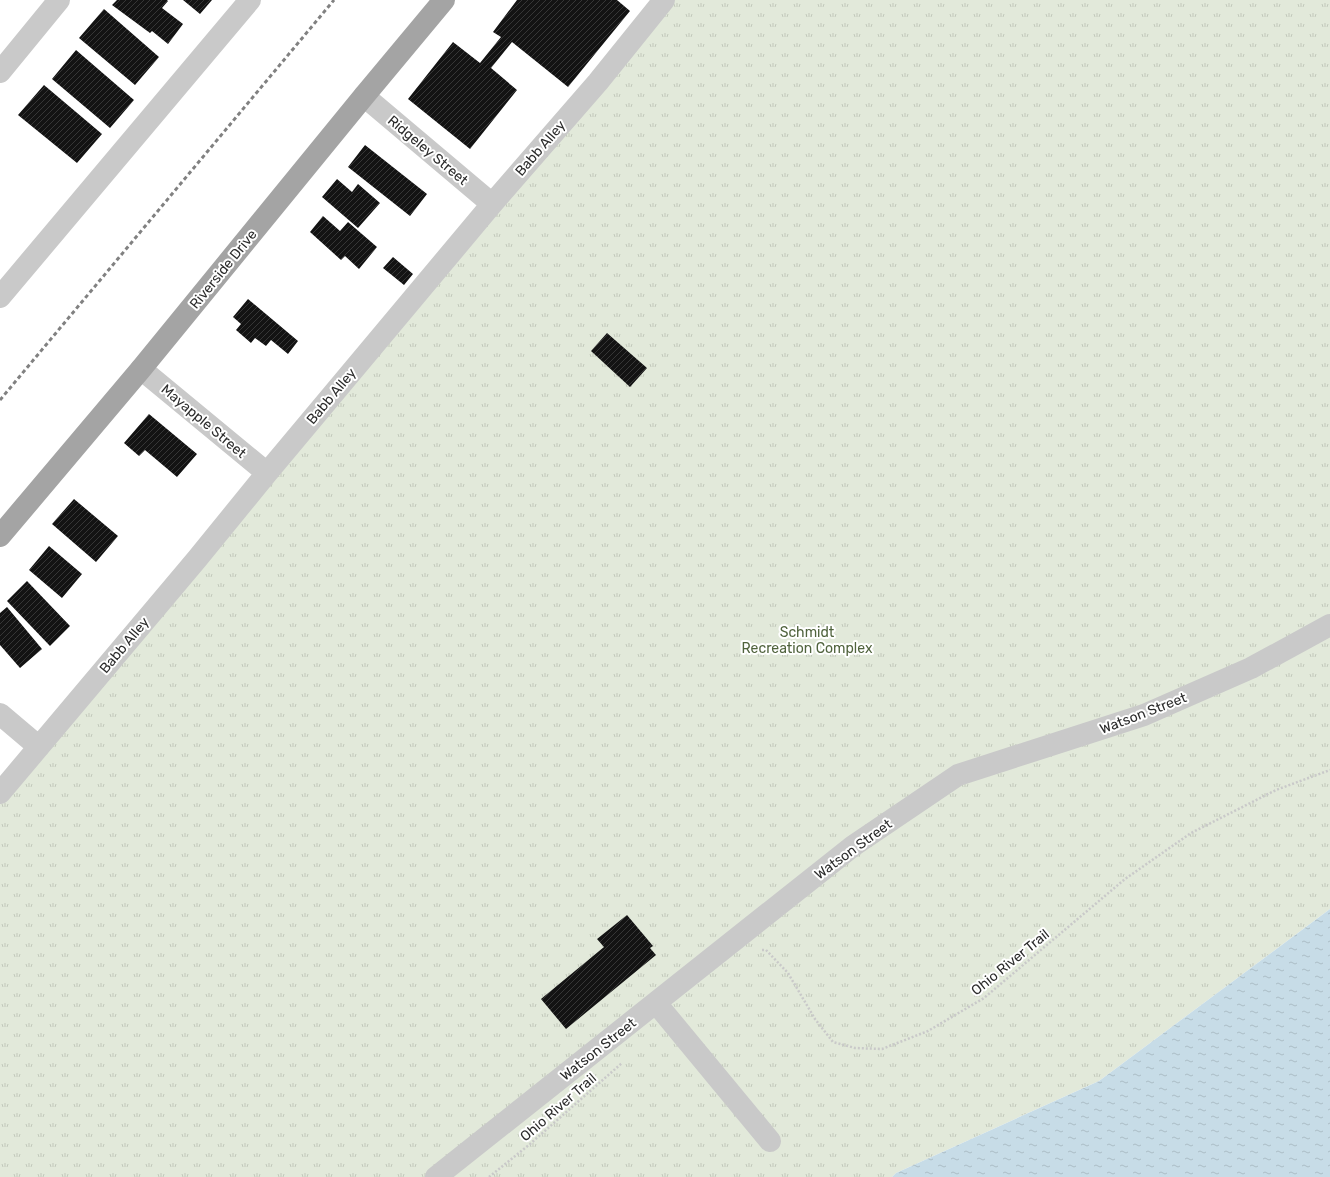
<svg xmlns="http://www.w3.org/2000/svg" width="1330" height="1177" viewBox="0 0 1330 1177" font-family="Rubik,sans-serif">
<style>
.park{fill:url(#park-tufts)}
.water{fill:url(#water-ripples)}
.building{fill:url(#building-hatch)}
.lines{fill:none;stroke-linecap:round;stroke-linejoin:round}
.path{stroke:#c9c9c9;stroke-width:2.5;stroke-dasharray:2 2;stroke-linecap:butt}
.minor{stroke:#c9c9c9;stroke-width:22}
.major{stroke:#a4a4a4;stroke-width:22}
.rail{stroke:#818181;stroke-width:3;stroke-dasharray:4 3;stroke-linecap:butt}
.labels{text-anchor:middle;stroke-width:4;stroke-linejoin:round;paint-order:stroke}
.street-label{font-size:14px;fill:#2c2c2c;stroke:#fff}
.park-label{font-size:14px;fill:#50633d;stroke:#fff}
</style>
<defs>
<pattern id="park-tufts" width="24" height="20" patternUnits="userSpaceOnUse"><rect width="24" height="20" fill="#e2e9da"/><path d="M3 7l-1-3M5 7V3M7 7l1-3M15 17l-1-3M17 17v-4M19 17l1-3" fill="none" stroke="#c2c8bb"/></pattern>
<pattern id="water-ripples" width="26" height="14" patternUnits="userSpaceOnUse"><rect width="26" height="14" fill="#c7dce7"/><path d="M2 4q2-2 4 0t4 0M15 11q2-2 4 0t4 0" fill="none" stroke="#abbdc6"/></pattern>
<pattern id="building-hatch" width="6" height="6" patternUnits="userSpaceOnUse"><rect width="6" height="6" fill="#131313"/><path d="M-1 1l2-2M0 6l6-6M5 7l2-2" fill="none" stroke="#363636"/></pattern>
</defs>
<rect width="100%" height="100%" fill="#fff"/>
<path class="park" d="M 664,0 L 1330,0 L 1330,909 L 1099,1081 L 896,1173 L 892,1177 L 0,1177 L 0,793 Z"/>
<path class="water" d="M 1330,909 L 1330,1177 L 892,1177 L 896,1173 L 1099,1081 Z"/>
<path class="building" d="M 117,0 L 167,0 L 168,1 L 162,8 L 183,24 L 168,44 L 152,31 L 150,33 L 112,5 Z
M 183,0 L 212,0 L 200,14 Z
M 517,0 L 617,0 L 630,11 L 568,87 L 512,42 L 491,68 L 517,90 L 470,149 L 408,99 L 453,42 L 480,63 L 501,37 L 493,32 Z
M 104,9 L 159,57 L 135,85 L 79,38 Z
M 76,50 L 134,100 L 110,128 L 52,79 Z
M 44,85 L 102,134 L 77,163 L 18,115 Z
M 365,145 L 427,194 L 410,216 L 348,167 Z
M 337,179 L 352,192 L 358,184 L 380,203 L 358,228 L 322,197 Z
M 323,216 L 340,231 L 348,222 L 377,247 L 359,269 L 345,256 L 341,260 L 310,232 Z
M 393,257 L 413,274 L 404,285 L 383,268 Z
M 248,299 L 298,341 L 288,354 L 271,340 L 266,346 L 255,338 L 251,343 L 236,330 L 241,324 L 233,317 Z
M 607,333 L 647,368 L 630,387 L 591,351 Z
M 149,414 L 197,454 L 177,477 L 145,450 L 139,456 L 124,443 Z
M 74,499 L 118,536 L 96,562 L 52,524 Z
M 49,546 L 82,574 L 62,598 L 29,570 Z
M 27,581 L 70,626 L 50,646 L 7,601 Z
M 7,607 L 42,649 L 20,668 L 0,645 L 0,613 Z
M 627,915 L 653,946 L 650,948 L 656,955 L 566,1029 L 541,999 L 604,947 L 597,939 Z"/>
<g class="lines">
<path class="path" d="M 762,950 L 766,950 L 788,973 L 815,1019 L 833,1042 L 855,1048 L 882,1049 L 928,1031 L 984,998 L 1125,879 L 1191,833 L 1276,790 L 1330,770
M 489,1177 L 530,1144 L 622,1063"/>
<path class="minor" d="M 0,72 L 59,0
M 364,96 L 492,204
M 0,297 L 250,0
M 141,369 L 267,473
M 0,714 L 39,747
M 0,793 L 197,559 L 267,473 L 492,204 L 598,82 L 664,0
M 656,1003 L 770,1141
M 436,1177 L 853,846 L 958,775 L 1144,715 L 1251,668 L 1330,625"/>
<path class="major" d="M 0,536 L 141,369 L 364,96 L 444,0"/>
<path class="rail" d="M 0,400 L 334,0"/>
</g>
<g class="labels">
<g class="street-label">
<text transform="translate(540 148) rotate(-49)" y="5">Babb Alley</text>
<text transform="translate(428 150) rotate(40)" y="5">Ridgeley Street</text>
<text transform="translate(223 269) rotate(-51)" y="5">Riverside Drive</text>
<text transform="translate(331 396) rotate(-50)" y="5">Babb Alley</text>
<text transform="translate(204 421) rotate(40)" y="5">Mayapple Street</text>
<text transform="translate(124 645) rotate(-50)" y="5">Babb Alley</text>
<text transform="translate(1143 713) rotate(-21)" y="5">Watson Street</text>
<text transform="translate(853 849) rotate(-36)" y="5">Watson Street</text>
<text transform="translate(1010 962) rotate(-39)" y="5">Ohio River Trail</text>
<text transform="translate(598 1049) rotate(-38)" y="5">Watson Street</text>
<text transform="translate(558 1107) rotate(-41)" y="5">Ohio River Trail</text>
</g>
<g class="park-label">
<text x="807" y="637">Schmidt<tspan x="807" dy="16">Recreation Complex</tspan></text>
</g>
</g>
</svg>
